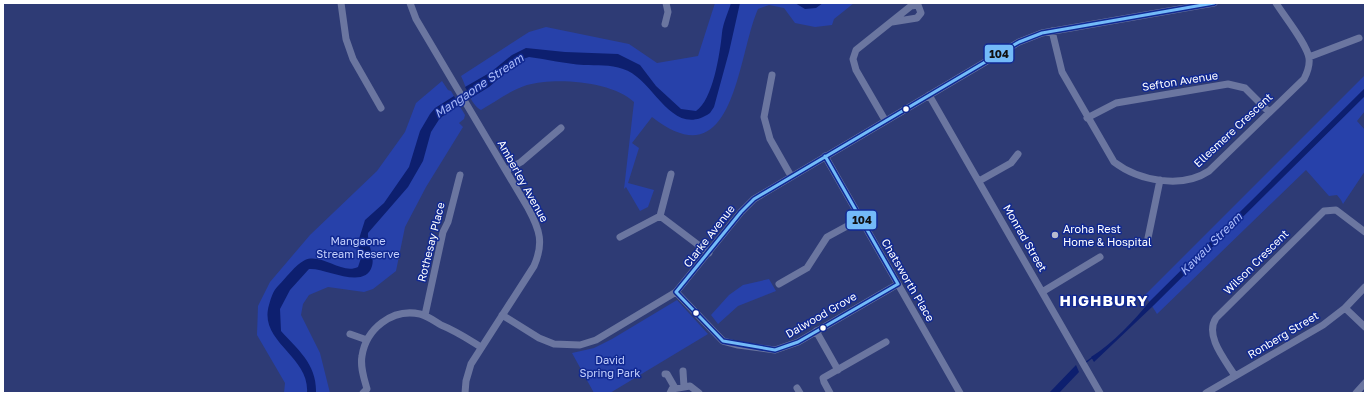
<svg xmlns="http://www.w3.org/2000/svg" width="1368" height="396" viewBox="0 0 1368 396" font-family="'Golos Text',sans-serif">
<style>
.green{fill:#2741aa}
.water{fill:#0d1f6f}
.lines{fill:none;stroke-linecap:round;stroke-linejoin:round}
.stream{stroke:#0d1f6f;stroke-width:1.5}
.minor{stroke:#6b76a0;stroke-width:7}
.bus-1-casing{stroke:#112992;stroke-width:6}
.bus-1{stroke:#73baf8;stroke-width:3}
.bus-dot{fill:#fff;stroke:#112992;stroke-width:1.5}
.poi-dot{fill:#b6bacf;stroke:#112992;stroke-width:1.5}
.labels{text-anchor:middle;stroke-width:3;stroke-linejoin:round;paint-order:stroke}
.street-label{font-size:11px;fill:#fff;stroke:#112992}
.poi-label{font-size:11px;fill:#fff;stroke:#112992;text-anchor:start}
.park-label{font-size:11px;fill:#c4d0fd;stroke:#112992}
.water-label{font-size:12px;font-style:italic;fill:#a9bafa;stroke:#112992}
.district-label{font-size:15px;font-weight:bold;letter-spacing:1px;fill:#fff;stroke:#112992}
.line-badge{stroke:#112992;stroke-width:1.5}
.pale-badge-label{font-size:11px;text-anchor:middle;font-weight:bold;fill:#111}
</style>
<rect width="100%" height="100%" fill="#2e3b75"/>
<path class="green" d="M 715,3 L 854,3 L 834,19 L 832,25 L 815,27 L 795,23 L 784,8 L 769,5 L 758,9 C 737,56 735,182 652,117 L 632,143 L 639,148 L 628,183 L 654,190 L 648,207 L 640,211 L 626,187 L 624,189 L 634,102 C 612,81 555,77 527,85 C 511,90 495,102 481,110 C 470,104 466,86 461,76 L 529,32 L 546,27 L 629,44 L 657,63 L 698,56 Z
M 1365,75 L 1365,111 L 1357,121 L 1365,130 L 1365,171 L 1343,204 L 1341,200 L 1337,195 L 1329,196 L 1306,170 L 1157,314 L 1145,295 Z
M 442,81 L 448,90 L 451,91 L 465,115 L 464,119 L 459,123 L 463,127 L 426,187 L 405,227 L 396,271 L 373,289 L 364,292 L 328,287 L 309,295 L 303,304 L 301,315 L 320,353 L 330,393 L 284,393 L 285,383 L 257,335 L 258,306 L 270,282 L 310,235 L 377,171 L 405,132 L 416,103 Z
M 769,279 L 776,291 L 738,306 L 718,324 L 711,315 L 729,295 L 743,285 Z
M 677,300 L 708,334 L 610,393 L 594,393 L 572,353 L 594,348 L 612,339 Z"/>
<path class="water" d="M 731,3 L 740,3 L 729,52 L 714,107 L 710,113 C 671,140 654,78 623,69 C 610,64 597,66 584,65 C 565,64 547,59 529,57 L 520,60 L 489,87 L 471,98 L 465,87 L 491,72 L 512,55 L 526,48 L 565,52 L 618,54 L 640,65 L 656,86 L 681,109 L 696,111 C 713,100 720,53 722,33 C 723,23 728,13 731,3 Z
M 795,3 L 823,3 L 816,8 L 805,9 Z
M 1365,88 L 1365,96 L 1153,306 L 1094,362 L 1091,357 C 1113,343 1134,321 1150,301 Z
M 454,96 L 459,105 L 440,118 L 431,132 L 423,161 L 408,187 L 368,233 C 367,244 375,256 372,266 C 365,291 324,267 309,269 L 290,290 L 280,309 L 281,331 C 298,350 317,364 316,393 L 307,393 C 310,356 258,342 269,305 C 271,298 273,291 278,286 C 286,278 295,265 305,260 C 322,253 342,275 358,267 L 361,258 L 358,242 L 365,220 L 384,203 L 409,167 L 420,131 L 430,114 L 435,108 Z
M 1076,365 L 1079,372 L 1059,393 L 1049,393 Z"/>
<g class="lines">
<path class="stream" d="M 1085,363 L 1093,357"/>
<path class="minor" d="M 341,3 L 346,39 L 353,59 L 381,108
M 410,3 L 416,19 L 528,208 C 540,230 544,243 534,266 L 471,364 L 466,381 L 465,393
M 665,24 L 668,12 L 666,3
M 1052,31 L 1062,72 L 1114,162 C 1139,181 1182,189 1209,171 L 1304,79 C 1307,73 1310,65 1309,58 C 1307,44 1284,16 1276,3
M 1309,57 L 1359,38
M 772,75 L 764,117 L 770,139 L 791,176
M 929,95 L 1100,393
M 1087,118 L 1116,103 L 1228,84 L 1245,88 L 1269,112
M 885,120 L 856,70 L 853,59 L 856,50 L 911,6 L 918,5 L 921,13 L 917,18 L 892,22
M 825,156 L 960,393
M 507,170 L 521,162 L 561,128
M 979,181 L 1011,163 L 1018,154
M 660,216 L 709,253
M 620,237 L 660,216 L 671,174
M 1148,238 L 1160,180
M 779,284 L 807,268 L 827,237 L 860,219
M 676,292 L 723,341 L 738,345 L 775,350 L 798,342 L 898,284
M 1042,292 L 1100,257
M 1345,308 L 1365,327
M 425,315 L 443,232 L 448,222 L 460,175
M 502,315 L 539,338 L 554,344 L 580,345 L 596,340 L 676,292 L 741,212 L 754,199 L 1019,42 L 1042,33 L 1214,3
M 816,331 L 838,370
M 350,334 L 367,340
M 683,371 L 684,387
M 665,374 L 667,374 L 675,388
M 1235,376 C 1226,361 1204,336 1216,318 L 1324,211 L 1336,210 L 1365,232
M 797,388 L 800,393
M 363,393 L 367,389 C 364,378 360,367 362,356 C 366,329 392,308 420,314 C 428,316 434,321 441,325 C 456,331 468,339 481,347
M 670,393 L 672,389 L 690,386 L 699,393
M 830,393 L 824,382 L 823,378 L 886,342
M 1206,393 L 1323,325 L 1345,308 L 1365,287
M 1356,393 L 1365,383"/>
<defs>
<path id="bus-1" d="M 825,156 L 898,284
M 898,284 L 798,342 L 775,350 L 723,341 L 676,292 L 741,212 L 754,199 L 1019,42 L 1042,33 L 1214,3"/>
</defs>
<use href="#bus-1" class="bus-1-casing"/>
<use href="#bus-1" class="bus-1"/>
</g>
<g class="bus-dot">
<circle cx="906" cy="109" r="3.5"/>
<circle cx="696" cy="313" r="3.5"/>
<circle cx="823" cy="328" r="3.5"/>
</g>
<circle class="poi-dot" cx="1055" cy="235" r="4"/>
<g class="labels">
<g class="street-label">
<text transform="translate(1180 81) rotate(-9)" y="4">Sefton Avenue</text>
<text transform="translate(1233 130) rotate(-43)" y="4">Ellesmere Crescent</text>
<text transform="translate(523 181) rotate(61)" y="4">Amberley Avenue</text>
<text transform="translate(709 236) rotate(-52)" y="4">Clarke Avenue</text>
<text transform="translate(1025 238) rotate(60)" y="4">Monrad Street</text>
<text transform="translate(431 242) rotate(-76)" y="4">Rothesay Place</text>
<text transform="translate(1256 262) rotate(-45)" y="4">Wilson Crescent</text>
<text transform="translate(908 280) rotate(60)" y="4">Chatsworth Place</text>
<text transform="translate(821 315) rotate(-30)" y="4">Dalwood Grove</text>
<text transform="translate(1283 335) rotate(-31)" y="4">Ronberg Street</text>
</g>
<g class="poi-label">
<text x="1063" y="233">Aroha Rest<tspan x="1063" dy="13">Home &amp; Hospital</tspan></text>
</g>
<g class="park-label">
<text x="358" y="245">Mangaone<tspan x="358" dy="13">Stream Reserve</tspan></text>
<text x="610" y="364">David<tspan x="610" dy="13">Spring Park</tspan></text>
</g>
<g class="water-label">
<text transform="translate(479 86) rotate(-34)" y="4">Mangaone Stream</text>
<text transform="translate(1211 244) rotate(-45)" y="4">Kawau Stream</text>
</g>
<g class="district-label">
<text x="1104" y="306">HIGHBURY</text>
</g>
</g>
<g class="line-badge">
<rect x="984" y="44" width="30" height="19" rx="4" fill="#73baf8"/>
<rect x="846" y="210" width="31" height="20" rx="4" fill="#73baf8"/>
</g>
<g class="pale-badge-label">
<text x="999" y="58">104</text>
<text x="862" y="224">104</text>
</g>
<rect width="1368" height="396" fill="none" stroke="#ffffff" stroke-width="8"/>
</svg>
